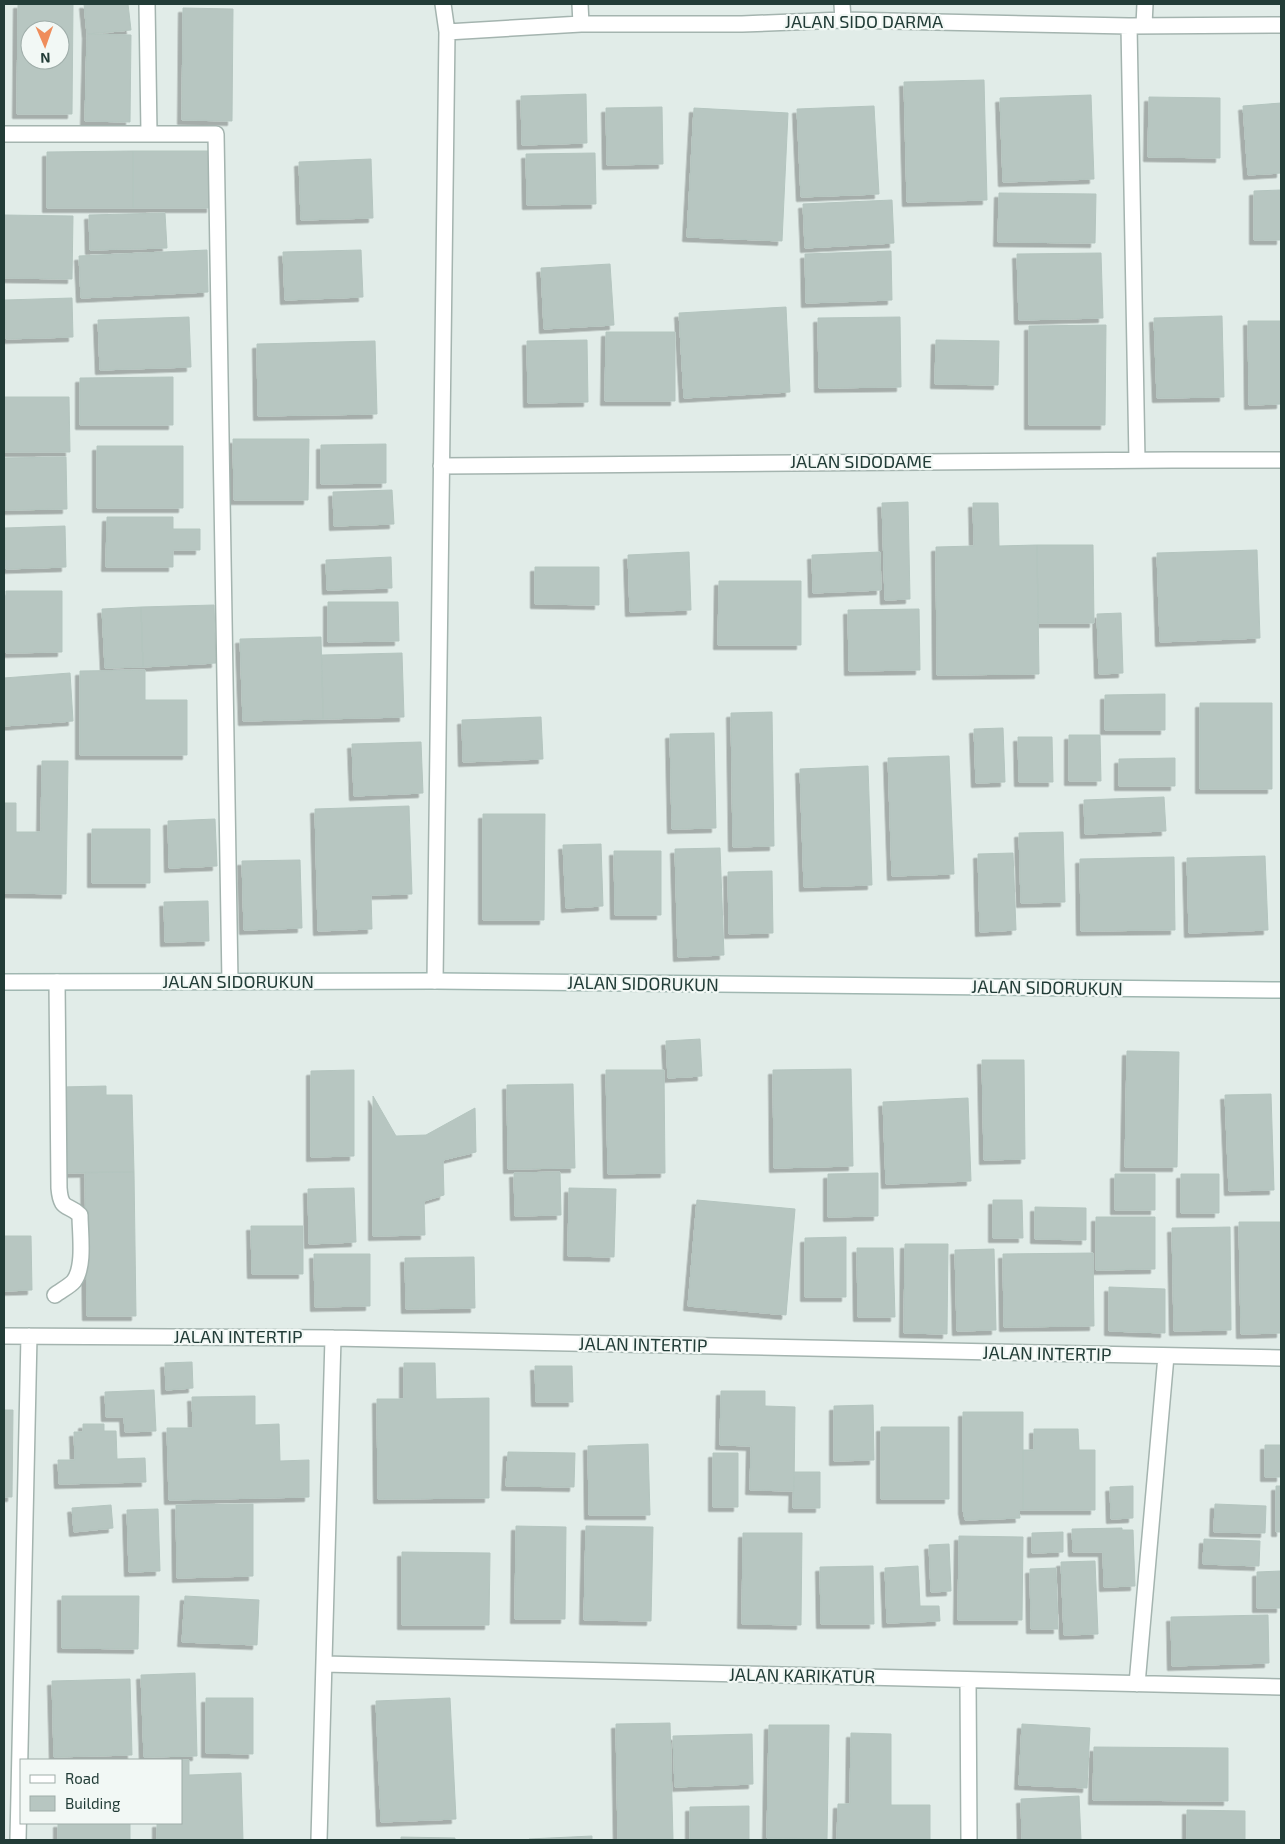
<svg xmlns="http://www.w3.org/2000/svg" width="1285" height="1844" viewBox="0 0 1285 1844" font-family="'Exo 2',sans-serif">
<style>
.building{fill:#b7c6c1;stroke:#b4c5bf;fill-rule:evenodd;filter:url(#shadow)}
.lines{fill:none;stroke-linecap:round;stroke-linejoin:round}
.street-casing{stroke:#a4b4af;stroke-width:18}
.secondary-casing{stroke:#a0b7b1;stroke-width:18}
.street{stroke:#fff;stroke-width:15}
.secondary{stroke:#fff;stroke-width:15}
.labels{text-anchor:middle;stroke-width:4.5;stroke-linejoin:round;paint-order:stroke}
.street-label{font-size:18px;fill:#223c37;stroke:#f2f8f5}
</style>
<defs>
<filter id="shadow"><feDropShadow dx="-4.5" dy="4.5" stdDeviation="0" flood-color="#0004"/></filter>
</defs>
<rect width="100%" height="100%" fill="#e1ece8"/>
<path class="building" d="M 18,4 L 73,4 L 72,114 L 17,114 ZM 30,30 L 60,30 L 60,60 L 30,60 Z
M 84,4 L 128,4 L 131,30 L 87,34 Z
M 183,8 L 233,9 L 232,121 L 182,120 Z
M 87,34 L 131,35 L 130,122 L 85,121 Z
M 984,80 L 987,200 L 907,202 L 904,82 Z
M 586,94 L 587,143 L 522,145 L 521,96 Z
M 1091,95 L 1094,179 L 1003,182 L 1000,98 Z
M 1149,97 L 1220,98 L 1220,158 L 1148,157 Z
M 1281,103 L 1281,173 L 1248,175 L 1243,106 Z
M 874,106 L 879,194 L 801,197 L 797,109 Z
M 662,107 L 663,164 L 607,165 L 606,108 Z
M 694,108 L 788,113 L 782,241 L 687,237 Z
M 133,151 L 133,208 L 47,208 L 47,152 Z
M 133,151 L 211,151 L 211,208 L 133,208 Z
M 595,153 L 596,204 L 527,205 L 526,154 Z
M 371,159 L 373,218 L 301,220 L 299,162 Z
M 1281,190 L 1281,240 L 1254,240 L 1254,191 Z
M 999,193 L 1096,194 L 1095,243 L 998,242 Z
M 892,200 L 894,243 L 805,248 L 803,204 Z
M 165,213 L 167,248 L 90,250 L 89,215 Z
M 4,215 L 73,216 L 72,279 L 4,278 Z
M 207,250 L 208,292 L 81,298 L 79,256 Z
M 361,250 L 363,297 L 285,300 L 283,252 Z
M 891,251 L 892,300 L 806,303 L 805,254 Z
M 1101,253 L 1103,318 L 1019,320 L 1017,254 Z
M 610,264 L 614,325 L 544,329 L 541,268 Z
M 72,298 L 73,337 L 6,339 L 5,300 Z
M 786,307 L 790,392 L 684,398 L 679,313 Z
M 1222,316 L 1224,397 L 1157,398 L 1154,318 Z
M 189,317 L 191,367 L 100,370 L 98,320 Z
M 900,317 L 901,387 L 819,388 L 818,318 Z
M 1248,321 L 1281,321 L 1281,404 L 1249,405 Z
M 1106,325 L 1105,425 L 1029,425 L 1029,326 Z
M 606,332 L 675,332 L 675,401 L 605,401 Z
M 587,340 L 588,402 L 528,403 L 527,341 Z
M 936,340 L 999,341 L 998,385 L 935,384 Z
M 375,341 L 377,414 L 258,416 L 257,344 Z
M 173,377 L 173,425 L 80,425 L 80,378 Z
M 4,397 L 69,397 L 70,452 L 4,452 Z
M 233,439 L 309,439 L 308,500 L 234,500 Z
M 386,444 L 386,483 L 321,484 L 321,445 Z
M 97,446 L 183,446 L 183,508 L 97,508 Z
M 66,457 L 67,509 L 4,510 L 4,458 Z
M 392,490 L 394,524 L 334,526 L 333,492 Z
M 908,502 L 910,599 L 885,600 L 882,503 Z
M 973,503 L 998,503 L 999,546 L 1037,545 L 1039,674 L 937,675 L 936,547 L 974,546 Z
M 107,517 L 173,517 L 173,529 L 200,529 L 200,550 L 173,550 L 173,567 L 106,567 Z
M 65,526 L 66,567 L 6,569 L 5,528 Z
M 1037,545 L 1093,545 L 1094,623 L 1038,623 Z
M 1257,550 L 1260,638 L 1160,642 L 1157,553 Z
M 689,552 L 691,610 L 630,612 L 628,555 Z
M 880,552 L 881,590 L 813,593 L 812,555 Z
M 391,557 L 392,588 L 327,590 L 326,560 Z
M 535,567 L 599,567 L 599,605 L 535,604 Z
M 719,581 L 801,581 L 801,645 L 718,645 Z
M 6,591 L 62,591 L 62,652 L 6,653 Z
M 328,602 L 398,602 L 399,641 L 328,642 Z
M 214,605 L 216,663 L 143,667 L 141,607 Z
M 141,607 L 143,667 L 105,668 L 102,609 Z
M 919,609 L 920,670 L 849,671 L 848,610 Z
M 1121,613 L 1123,673 L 1099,674 L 1097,614 Z
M 321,637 L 323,719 L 243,721 L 240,639 Z
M 402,653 L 404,717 L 323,719 L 322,655 Z
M 145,670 L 145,700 L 187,700 L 187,755 L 80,755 L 80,671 Z
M 70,673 L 73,721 L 4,726 L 4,678 Z
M 1165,694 L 1165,730 L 1105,730 L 1105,695 Z
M 1200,703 L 1272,703 L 1272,789 L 1200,789 Z
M 772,712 L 774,846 L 733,847 L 731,713 Z
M 541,717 L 543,759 L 463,762 L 462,720 Z
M 1003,728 L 1005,782 L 976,783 L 974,729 Z
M 714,733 L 716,828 L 672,829 L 670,734 Z
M 1069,735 L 1100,735 L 1101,781 L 1069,781 Z
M 1018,737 L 1052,737 L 1053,782 L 1019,782 Z
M 421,742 L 423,793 L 354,796 L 352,744 Z
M 949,756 L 954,874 L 892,876 L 888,758 Z
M 1175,758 L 1175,786 L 1119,786 L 1119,759 Z
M 42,761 L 68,761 L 66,894 L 4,893 L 4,803 L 16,803 L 16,832 L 41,832 Z
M 868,766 L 872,885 L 804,887 L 800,769 Z
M 1164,797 L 1166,831 L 1085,834 L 1084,800 Z
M 409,806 L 412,894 L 371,895 L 372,929 L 318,931 L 315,809 Z
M 483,814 L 545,814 L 544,920 L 483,920 Z
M 215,819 L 217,866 L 169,868 L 168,821 Z
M 92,829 L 150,829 L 150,883 L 92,883 Z
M 1063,832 L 1065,902 L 1021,903 L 1019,833 Z
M 601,844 L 603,906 L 566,908 L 563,845 Z
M 720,848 L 724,955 L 678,957 L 675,849 Z
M 614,851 L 661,851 L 661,915 L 615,915 Z
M 1013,853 L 1016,930 L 980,932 L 978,854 Z
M 1265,856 L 1268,930 L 1189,933 L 1187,858 Z
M 1174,857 L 1175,930 L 1081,931 L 1080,859 Z
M 300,860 L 302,928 L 244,930 L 242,861 Z
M 772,871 L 773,933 L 729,934 L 728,872 Z
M 208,901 L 209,941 L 165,942 L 164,902 Z
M 700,1039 L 702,1076 L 668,1078 L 666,1041 Z
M 1127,1051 L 1179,1052 L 1177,1167 L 1125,1167 Z
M 982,1060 L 1024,1060 L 1025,1159 L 984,1160 Z
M 851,1069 L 853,1166 L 774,1168 L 773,1070 Z
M 354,1070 L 354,1156 L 311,1157 L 311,1071 Z
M 606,1070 L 664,1070 L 665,1173 L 608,1174 Z
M 573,1084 L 575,1168 L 508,1169 L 507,1085 Z
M 106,1086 L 106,1095 L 132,1095 L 134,1172 L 63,1173 L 61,1087 Z
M 1271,1094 L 1274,1190 L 1229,1191 L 1225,1095 Z
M 373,1096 L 396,1136 L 426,1135 L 475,1108 L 476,1152 L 443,1160 L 444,1195 L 424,1201 L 425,1235 L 373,1236 Z
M 968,1098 L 971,1181 L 886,1184 L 883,1102 Z
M 85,1172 L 134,1172 L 136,1316 L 87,1316 Z
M 560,1172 L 561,1215 L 515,1216 L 514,1173 Z
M 878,1173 L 878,1216 L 828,1217 L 828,1174 Z
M 1115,1174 L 1155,1174 L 1155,1210 L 1115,1210 Z
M 1181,1174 L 1219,1174 L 1219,1213 L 1181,1213 Z
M 354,1188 L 356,1242 L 309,1244 L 308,1189 Z
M 569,1188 L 616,1189 L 614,1257 L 568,1256 Z
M 697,1200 L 795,1209 L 786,1315 L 688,1306 Z
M 993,1200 L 1022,1200 L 1023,1238 L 993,1238 Z
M 1035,1207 L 1086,1208 L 1086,1240 L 1035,1239 Z
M 1096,1217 L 1155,1217 L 1155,1269 L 1096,1270 Z
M 1239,1222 L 1281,1222 L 1281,1333 L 1241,1334 Z
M 251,1226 L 303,1226 L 303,1274 L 252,1274 Z
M 1230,1227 L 1231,1330 L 1174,1331 L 1172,1228 Z
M 4,1236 L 31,1236 L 32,1290 L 4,1291 Z
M 846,1237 L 846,1297 L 805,1297 L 805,1238 Z
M 905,1244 L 948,1244 L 947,1334 L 904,1333 Z
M 857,1248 L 893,1248 L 895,1317 L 858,1317 Z
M 994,1249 L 996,1330 L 957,1331 L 955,1250 Z
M 1093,1253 L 1094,1326 L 1004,1327 L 1003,1254 Z
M 314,1254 L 370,1254 L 370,1306 L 315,1307 Z
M 474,1257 L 475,1308 L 406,1309 L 405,1258 Z
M 1109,1287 L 1165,1289 L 1165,1333 L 1109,1331 Z
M 192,1362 L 193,1388 L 166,1390 L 165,1363 Z
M 404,1363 L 435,1363 L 436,1399 L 489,1398 L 489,1498 L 378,1499 L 377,1399 L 404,1399 Z
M 535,1366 L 572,1366 L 573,1402 L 536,1402 Z
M 154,1390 L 156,1431 L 125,1432 L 124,1417 L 106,1417 L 105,1392 Z
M 721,1391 L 765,1391 L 765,1406 L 795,1407 L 794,1491 L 750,1490 L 751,1446 L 720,1445 Z
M 255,1396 L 255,1425 L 279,1424 L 280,1461 L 309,1460 L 309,1497 L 169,1500 L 167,1428 L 193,1428 L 192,1397 Z
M 873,1405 L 874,1460 L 834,1461 L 834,1406 Z
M 4,1410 L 13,1410 L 12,1497 L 4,1497 Z
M 963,1412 L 1023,1412 L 1023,1510 L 1019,1510 L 1020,1518 L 965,1520 L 963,1510 Z
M 83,1424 L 104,1424 L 104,1431 L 116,1431 L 117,1459 L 145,1458 L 146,1482 L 59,1484 L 58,1460 L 75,1460 L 74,1432 L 83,1432 Z
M 881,1427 L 949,1427 L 949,1499 L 881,1499 Z
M 1034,1429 L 1078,1429 L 1079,1450 L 1095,1450 L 1095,1510 L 1023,1510 L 1023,1450 L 1034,1450 Z
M 648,1444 L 650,1515 L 589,1515 L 588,1446 Z
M 1265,1445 L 1281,1445 L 1281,1477 L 1265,1477 Z
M 508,1452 L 575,1453 L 574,1487 L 506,1486 Z
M 713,1453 L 738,1453 L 738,1507 L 713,1507 Z
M 794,1472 L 820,1472 L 820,1508 L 793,1508 Z
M 1133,1486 L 1133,1518 L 1111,1519 L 1110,1487 Z
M 1276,1486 L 1281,1486 L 1281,1532 L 1276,1532 Z
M 253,1504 L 253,1576 L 177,1578 L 176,1505 Z
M 1215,1504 L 1266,1506 L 1265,1533 L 1214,1532 Z
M 111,1505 L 113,1528 L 74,1532 L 72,1508 Z
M 158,1509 L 160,1571 L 129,1572 L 127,1510 Z
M 516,1526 L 566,1527 L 565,1619 L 515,1619 Z
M 586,1526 L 653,1527 L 651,1621 L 584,1620 Z
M 1122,1528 L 1122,1530 L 1133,1530 L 1135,1586 L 1104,1587 L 1103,1552 L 1073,1552 L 1072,1529 Z
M 1063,1532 L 1063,1552 L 1032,1553 L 1032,1533 Z
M 743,1533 L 802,1533 L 801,1625 L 742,1624 Z
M 959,1536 L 1023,1537 L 1022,1620 L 958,1620 Z
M 1204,1539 L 1260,1541 L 1259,1566 L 1203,1564 Z
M 949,1544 L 951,1591 L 931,1592 L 929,1545 Z
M 402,1552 L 490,1553 L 489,1625 L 402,1625 Z
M 1095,1561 L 1098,1634 L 1064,1635 L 1061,1562 Z
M 873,1566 L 874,1624 L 821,1624 L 820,1567 Z
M 918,1566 L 920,1606 L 939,1606 L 940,1621 L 887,1623 L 885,1568 Z
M 1056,1568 L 1058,1629 L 1031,1629 L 1030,1569 Z
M 1281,1571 L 1281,1608 L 1257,1608 L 1257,1572 Z
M 62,1596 L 139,1596 L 138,1649 L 62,1648 Z
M 185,1596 L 259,1600 L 257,1645 L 182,1642 Z
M 1268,1615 L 1269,1663 L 1172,1666 L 1171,1617 Z
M 195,1673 L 197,1756 L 144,1757 L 141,1675 Z
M 130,1679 L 132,1755 L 54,1757 L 52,1681 Z
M 206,1698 L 253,1698 L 253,1754 L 206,1753 Z
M 450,1698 L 456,1819 L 381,1822 L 376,1701 Z
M 670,1723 L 673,1839 L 618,1840 L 616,1724 Z
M 1022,1724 L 1090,1728 L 1087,1788 L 1019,1785 Z
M 769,1725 L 829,1725 L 827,1839 L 767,1838 Z
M 851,1733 L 891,1734 L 891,1805 L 930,1805 L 930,1840 L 837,1840 L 838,1804 L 850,1804 Z
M 752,1734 L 753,1784 L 675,1787 L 673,1736 Z
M 1094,1747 L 1228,1748 L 1228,1801 L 1093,1800 Z
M 181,1760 L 189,1760 L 189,1775 L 241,1773 L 243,1840 L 157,1840 L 157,1823 L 181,1823 Z
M 1079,1796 L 1081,1840 L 1022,1840 L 1021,1799 Z
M 749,1806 L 749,1840 L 690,1840 L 690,1807 Z
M 1187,1810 L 1245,1811 L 1245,1840 L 1187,1840 Z
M 58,1823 L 130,1823 L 130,1840 L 58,1840 Z
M 592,1836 L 592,1840 L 529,1840 L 529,1839 Z
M 401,1837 L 455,1838 L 455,1840 L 401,1840 Z"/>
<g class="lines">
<defs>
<path id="street" d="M 147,4 L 149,133
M 580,4 L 581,24
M 842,4 L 843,20
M 1144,25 L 1145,4
M 1129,26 L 1137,460
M 447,32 L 581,24 L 742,24 L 843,20 L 1129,26 L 1281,25
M 4,134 L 216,134 L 230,982
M 441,466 L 1172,460 L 1281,460
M 435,981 L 447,32 L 443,4
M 55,1295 C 60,1291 70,1286 74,1281 C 85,1266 80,1233 80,1215 C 68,1203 61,1212 59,1188 L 57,982
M 4,1336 L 333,1338 L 1281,1358
M 324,1664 L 1281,1687
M 968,1680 L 969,1840
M 1137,1684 L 1166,1356
M 18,1840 L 29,1336
M 319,1840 L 333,1338"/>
<path id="secondary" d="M 4,982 L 435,981 L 1281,990"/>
</defs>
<use href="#street" class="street-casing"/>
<use href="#secondary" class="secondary-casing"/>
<use href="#street" class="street"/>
<use href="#secondary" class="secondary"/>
</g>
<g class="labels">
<g class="street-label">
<text x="864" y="28">JALAN SIDO DARMA</text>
<text x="861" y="468">JALAN SIDODAME</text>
<text x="238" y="988">JALAN SIDORUKUN</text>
<text transform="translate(643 984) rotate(1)" y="6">JALAN SIDORUKUN</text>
<text transform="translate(1047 988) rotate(1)" y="6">JALAN SIDORUKUN</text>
<text x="238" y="1343">JALAN INTERTIP</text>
<text transform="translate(643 1345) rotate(1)" y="6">JALAN INTERTIP</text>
<text transform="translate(1047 1354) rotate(1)" y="6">JALAN INTERTIP</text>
<text transform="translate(802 1676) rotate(1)" y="6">JALAN KARIKATUR</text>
</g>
</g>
<rect width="1285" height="1844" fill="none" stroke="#223c37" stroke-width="10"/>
<rect x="20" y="1759" width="162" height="65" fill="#f2f8f5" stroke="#9fada9"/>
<rect x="30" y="1775" width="25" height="8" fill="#ffffff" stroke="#9fada9"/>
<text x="65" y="1784" font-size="15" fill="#223c37">Road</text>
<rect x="30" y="1796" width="25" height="15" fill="#b7c6c1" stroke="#9fada9"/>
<text x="65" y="1809" font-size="15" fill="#223c37">Building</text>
<g transform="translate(45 45) rotate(178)"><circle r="24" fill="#f2f8f5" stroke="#9fada9"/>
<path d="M0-4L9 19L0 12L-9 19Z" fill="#ef8d5b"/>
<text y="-8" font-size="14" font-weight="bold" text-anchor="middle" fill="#223c37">N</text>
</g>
</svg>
